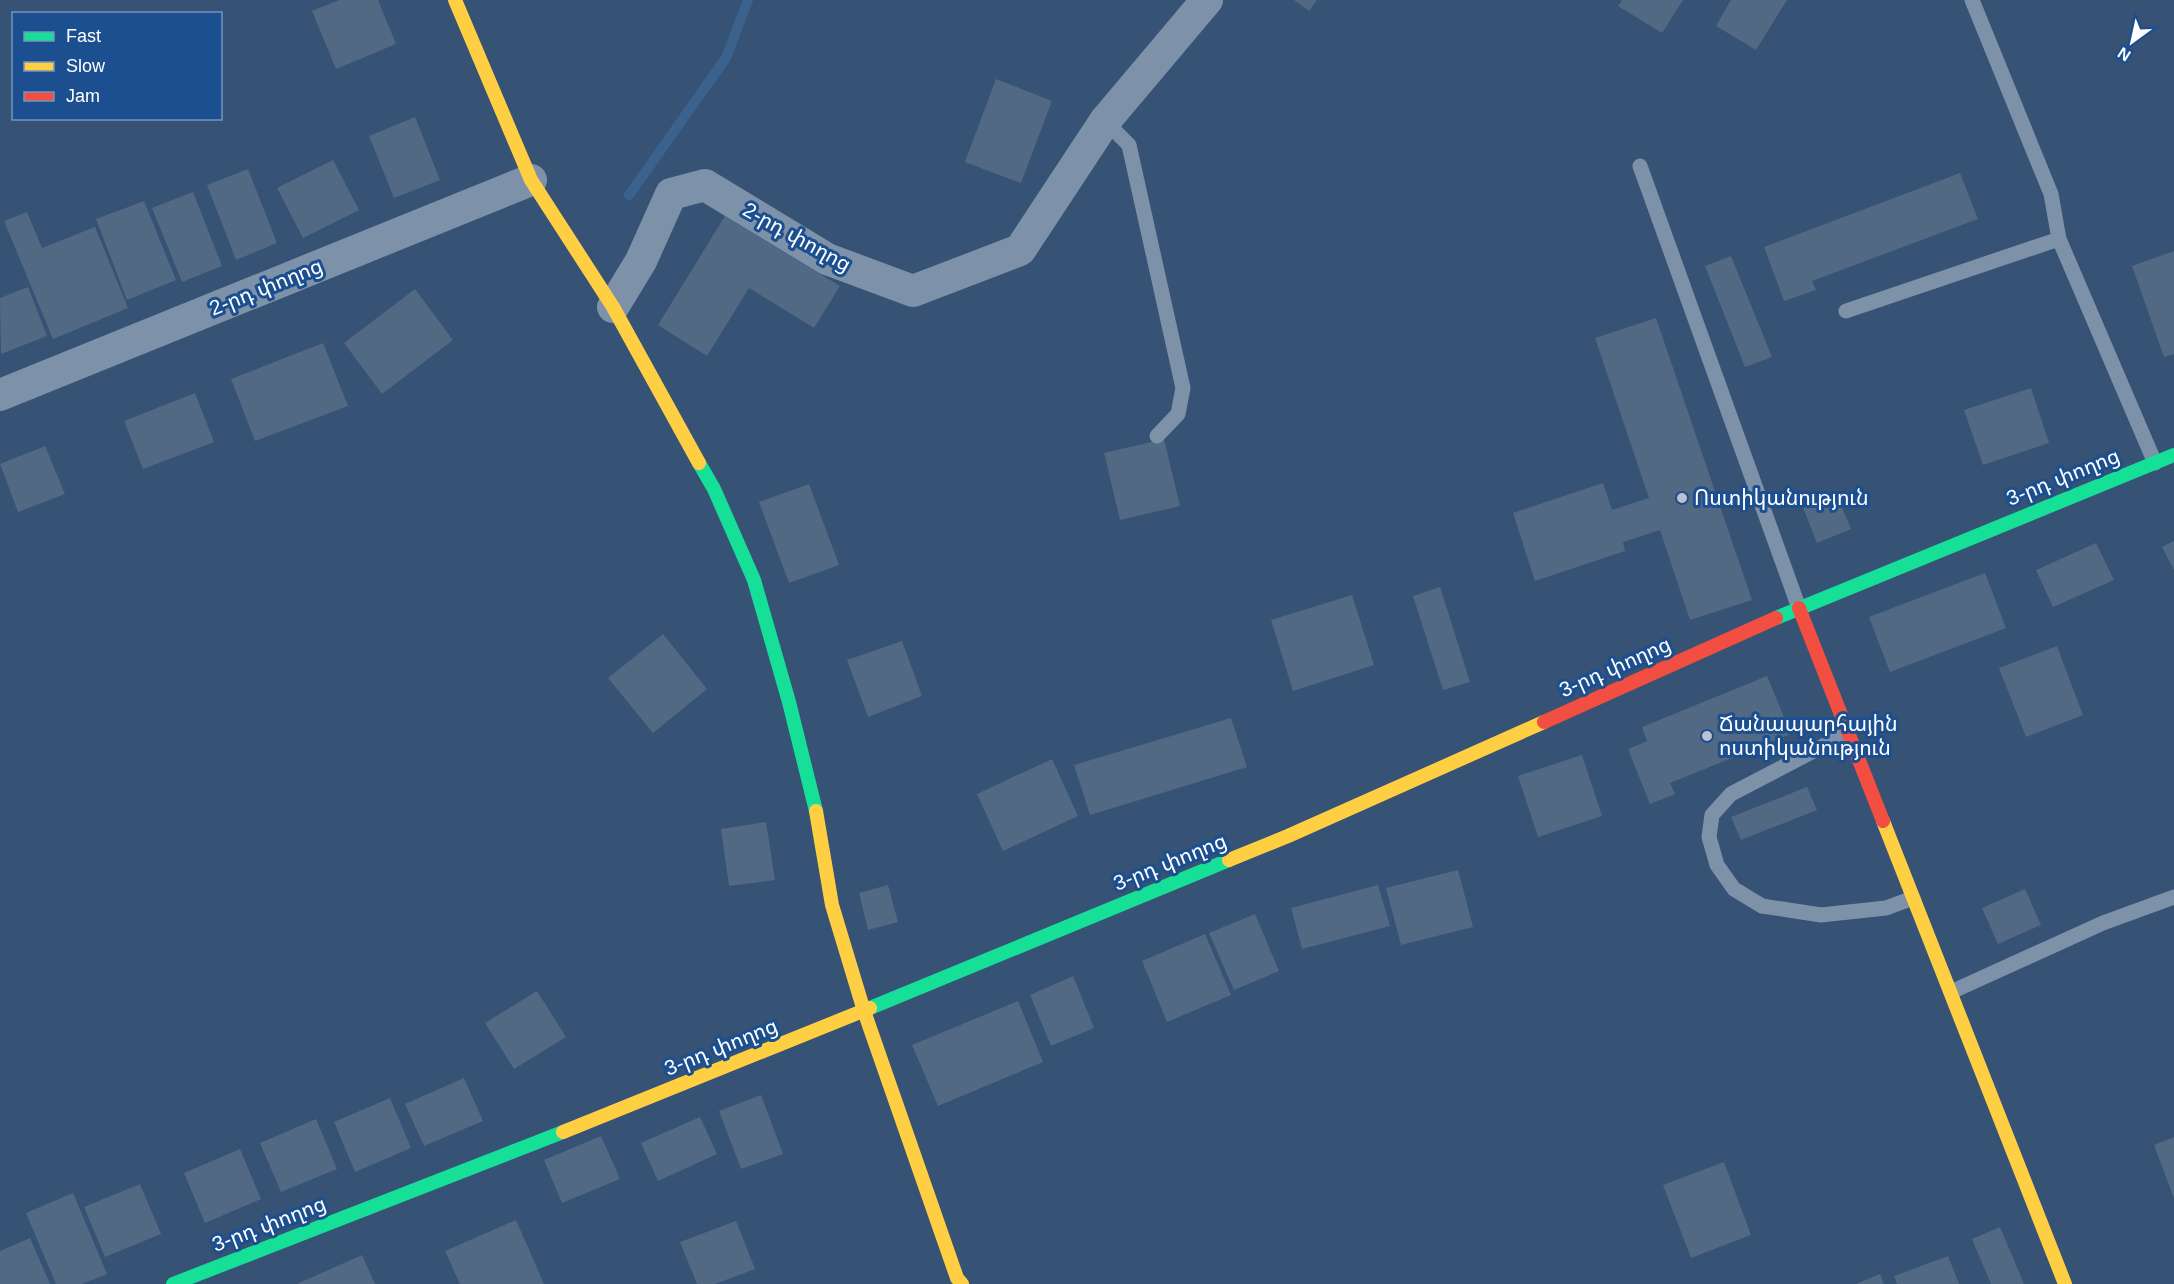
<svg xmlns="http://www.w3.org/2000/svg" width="2174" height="1284" viewBox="0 0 2174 1284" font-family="Helvetica,'Noto Sans Armenian',sans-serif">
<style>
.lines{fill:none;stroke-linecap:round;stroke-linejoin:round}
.stream{stroke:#3b618d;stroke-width:10}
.building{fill:#526984}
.lane{stroke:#7d92a8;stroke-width:15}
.street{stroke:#7d92a8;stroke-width:32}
.fast{stroke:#16e098;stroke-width:14}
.slow{stroke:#ffcf43;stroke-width:14}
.jam{stroke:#f24e42;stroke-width:14}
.poi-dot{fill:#b9c2ce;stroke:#1b4f8f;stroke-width:2}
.labels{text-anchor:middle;stroke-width:6;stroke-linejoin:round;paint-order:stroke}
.street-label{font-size:21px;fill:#fff;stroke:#1b4f8f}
.poi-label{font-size:21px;fill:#fff;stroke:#1b4f8f;text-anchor:start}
</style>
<rect width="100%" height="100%" fill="#365274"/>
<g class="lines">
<path class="stream" d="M 629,195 L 726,58 L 748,0"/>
</g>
<path class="building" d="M 339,0 L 378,0 L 396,44 L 336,69 L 312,11 Z
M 1294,0 L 1317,0 L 1309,11 Z
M 1622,0 L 1683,0 L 1662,33 L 1618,6 Z
M 1731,0 L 1787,0 L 1756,50 L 1716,26 Z
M 996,79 L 1052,101 L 1021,183 L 965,162 Z
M 415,117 L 440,180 L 394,198 L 369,136 Z
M 333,160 L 359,210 L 303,238 L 277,188 Z
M 248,169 L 277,243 L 236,260 L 207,185 Z
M 1960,173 L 1978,219 L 1812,281 L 1816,290 L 1784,301 L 1764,247 Z
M 193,192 L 222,266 L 182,282 L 152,208 Z
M 144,201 L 176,280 L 127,300 L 96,219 Z
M 27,212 L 42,248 L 95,227 L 128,308 L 53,339 L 4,221 Z
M 725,216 L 840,286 L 814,328 L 749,288 L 707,356 L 658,325 Z
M 2174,251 L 2174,354 L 2164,357 L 2132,266 Z
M 1731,256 L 1772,357 L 1745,367 L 1705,266 Z
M 28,287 L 47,336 L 1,354 L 0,298 Z
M 415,289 L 453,340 L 382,394 L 344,343 Z
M 1656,318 L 1752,600 L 1690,620 L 1660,530 L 1623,542 L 1625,551 L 1535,581 L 1513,513 L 1603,483 L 1612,510 L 1649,498 L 1595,338 Z
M 323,343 L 348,406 L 255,441 L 231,379 Z
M 2031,388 L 2049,443 L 1983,465 L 1964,410 Z
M 195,393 L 214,442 L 143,469 L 124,421 Z
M 1164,439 L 1180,506 L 1120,520 L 1104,453 Z
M 45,446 L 65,494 L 18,512 L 0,464 Z
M 809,484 L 839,565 L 789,583 L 759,502 Z
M 1835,491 L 1851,529 L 1817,543 L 1802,505 Z
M 2174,541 L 2174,570 L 2162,547 Z
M 2096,543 L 2114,580 L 2053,607 L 2036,570 Z
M 1985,573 L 2006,628 L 1890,672 L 1869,617 Z
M 1440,587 L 1470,682 L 1443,690 L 1413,596 Z
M 1352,595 L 1374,665 L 1293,691 L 1271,620 Z
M 663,634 L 707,689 L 653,733 L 608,678 Z
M 902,641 L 922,696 L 868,717 L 847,660 Z
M 2057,646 L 2083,715 L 2026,737 L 1999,668 Z
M 1767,676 L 1791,734 L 1670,783 L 1675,794 L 1650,804 L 1628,749 L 1647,741 L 1642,727 Z
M 1231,718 L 1247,767 L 1090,815 L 1074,765 Z
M 1582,755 L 1602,816 L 1538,837 L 1518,776 Z
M 1052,759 L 1078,816 L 1003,851 L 977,794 Z
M 1807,787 L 1817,810 L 1741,840 L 1731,817 Z
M 766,822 L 775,880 L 729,886 L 721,829 Z
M 1458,870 L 1473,927 L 1401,945 L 1386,888 Z
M 888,885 L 898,922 L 868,930 L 859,893 Z
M 1378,885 L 1390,926 L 1302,949 L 1291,908 Z
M 2025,889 L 2041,925 L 1998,944 L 1982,908 Z
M 1255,914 L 1279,971 L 1234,990 L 1209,933 Z
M 1205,934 L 1231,995 L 1167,1022 L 1142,961 Z
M 1073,976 L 1094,1028 L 1051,1046 L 1030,995 Z
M 537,991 L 566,1037 L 514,1069 L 485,1023 Z
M 1018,1001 L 1043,1062 L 938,1106 L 912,1045 Z
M 464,1078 L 483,1121 L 424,1146 L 405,1104 Z
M 761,1095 L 783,1154 L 741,1169 L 719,1111 Z
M 390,1098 L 411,1148 L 355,1172 L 334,1122 Z
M 700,1117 L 717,1154 L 658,1181 L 641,1143 Z
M 316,1119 L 337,1169 L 281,1192 L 260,1143 Z
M 601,1136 L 620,1179 L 562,1203 L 544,1160 Z
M 2174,1137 L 2174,1198 L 2154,1145 Z
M 240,1149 L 261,1199 L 205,1223 L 184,1173 Z
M 1724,1162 L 1751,1235 L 1691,1258 L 1663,1185 Z
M 140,1184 L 161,1234 L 105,1257 L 84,1207 Z
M 73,1193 L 107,1274 L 82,1284 L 56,1284 L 26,1213 Z
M 516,1220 L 544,1284 L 460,1284 L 445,1251 Z
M 736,1221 L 755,1269 L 715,1284 L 697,1284 L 680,1242 Z
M 2000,1227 L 2024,1284 L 1991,1284 L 1972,1239 Z
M 30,1238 L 50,1284 L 0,1284 L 0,1251 Z
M 362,1255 L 375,1284 L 297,1284 Z
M 1948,1256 L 1959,1284 L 1897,1284 L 1894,1276 Z
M 1880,1274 L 1884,1284 L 1856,1284 Z"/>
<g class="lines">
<path class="lane" d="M 1972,0 L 2051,194 L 2059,239
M 1105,121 L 1129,145 L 1183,388 L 1178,414 L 1157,436
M 1640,166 L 1799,608
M 1846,311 L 2059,239 L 2155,463
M 1848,733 L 1731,794 L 1712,815 L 1709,837 L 1717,865 L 1734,889 L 1762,906 L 1821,915 L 1886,908 L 1913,898
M 1951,992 L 2103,923 L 2174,897"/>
<path class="street" d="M 613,307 L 641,261 L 671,194 L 705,185 L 827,259 L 913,291 L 1020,250 L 1105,121 L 1207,0
M 0,395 L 531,180"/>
<path class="fast" d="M 699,463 L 714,489 L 754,580 L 789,702 L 816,811
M 1776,618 L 2174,455
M 870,1008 L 1229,860
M 173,1284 L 563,1132"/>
<path class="slow" d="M 455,0 L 531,180 L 613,307 L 699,463
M 816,811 L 832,905 L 864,1011 L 957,1278 L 962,1284
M 1883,821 L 2065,1284
M 1229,860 L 1288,836 L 1544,722
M 563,1132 L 870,1008"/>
<path class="jam" d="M 1799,608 L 1883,821
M 1544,722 L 1776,618"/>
</g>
<g class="poi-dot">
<circle cx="1682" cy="498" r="6"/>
<circle cx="1707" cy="736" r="6"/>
</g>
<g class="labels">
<g class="street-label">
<text transform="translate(797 237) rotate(29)" y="7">2-րդ փողոց</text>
<text transform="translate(266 287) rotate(-22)" y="7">2-րդ փողոց</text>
<text transform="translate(2063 477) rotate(-22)" y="7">3-րդ փողոց</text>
<text transform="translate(1615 667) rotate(-24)" y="7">3-րդ փողոց</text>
<text transform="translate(1170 862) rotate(-22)" y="7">3-րդ փողոց</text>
<text transform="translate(721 1047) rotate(-22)" y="7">3-րդ փողոց</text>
<text transform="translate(269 1224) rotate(-21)" y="7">3-րդ փողոց</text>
</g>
<g class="poi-label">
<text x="1694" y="505">Ոստիկանություն</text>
<text x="1719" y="731">Ճանապարհային<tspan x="1719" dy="24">ոստիկանություն</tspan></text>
</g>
</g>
<rect x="12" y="12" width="210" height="108" fill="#1b4f8f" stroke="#7695bc" stroke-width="1.5"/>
<rect x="24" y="32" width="30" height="9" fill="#16e098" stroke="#7695bc" stroke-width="1.5"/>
<text x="66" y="42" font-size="18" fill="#ffffff">Fast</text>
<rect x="24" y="62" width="30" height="9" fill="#ffcf43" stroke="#7695bc" stroke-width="1.5"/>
<text x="66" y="72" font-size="18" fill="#ffffff">Slow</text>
<rect x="24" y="92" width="30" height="9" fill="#f24e42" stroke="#7695bc" stroke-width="1.5"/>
<text x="66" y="102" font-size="18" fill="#ffffff">Jam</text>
<g transform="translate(2132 42) rotate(213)" stroke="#1b4f8f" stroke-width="4.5" paint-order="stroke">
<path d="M0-4.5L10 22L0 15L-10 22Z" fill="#ffffff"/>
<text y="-9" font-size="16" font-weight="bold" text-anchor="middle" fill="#ffffff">N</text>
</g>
</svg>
